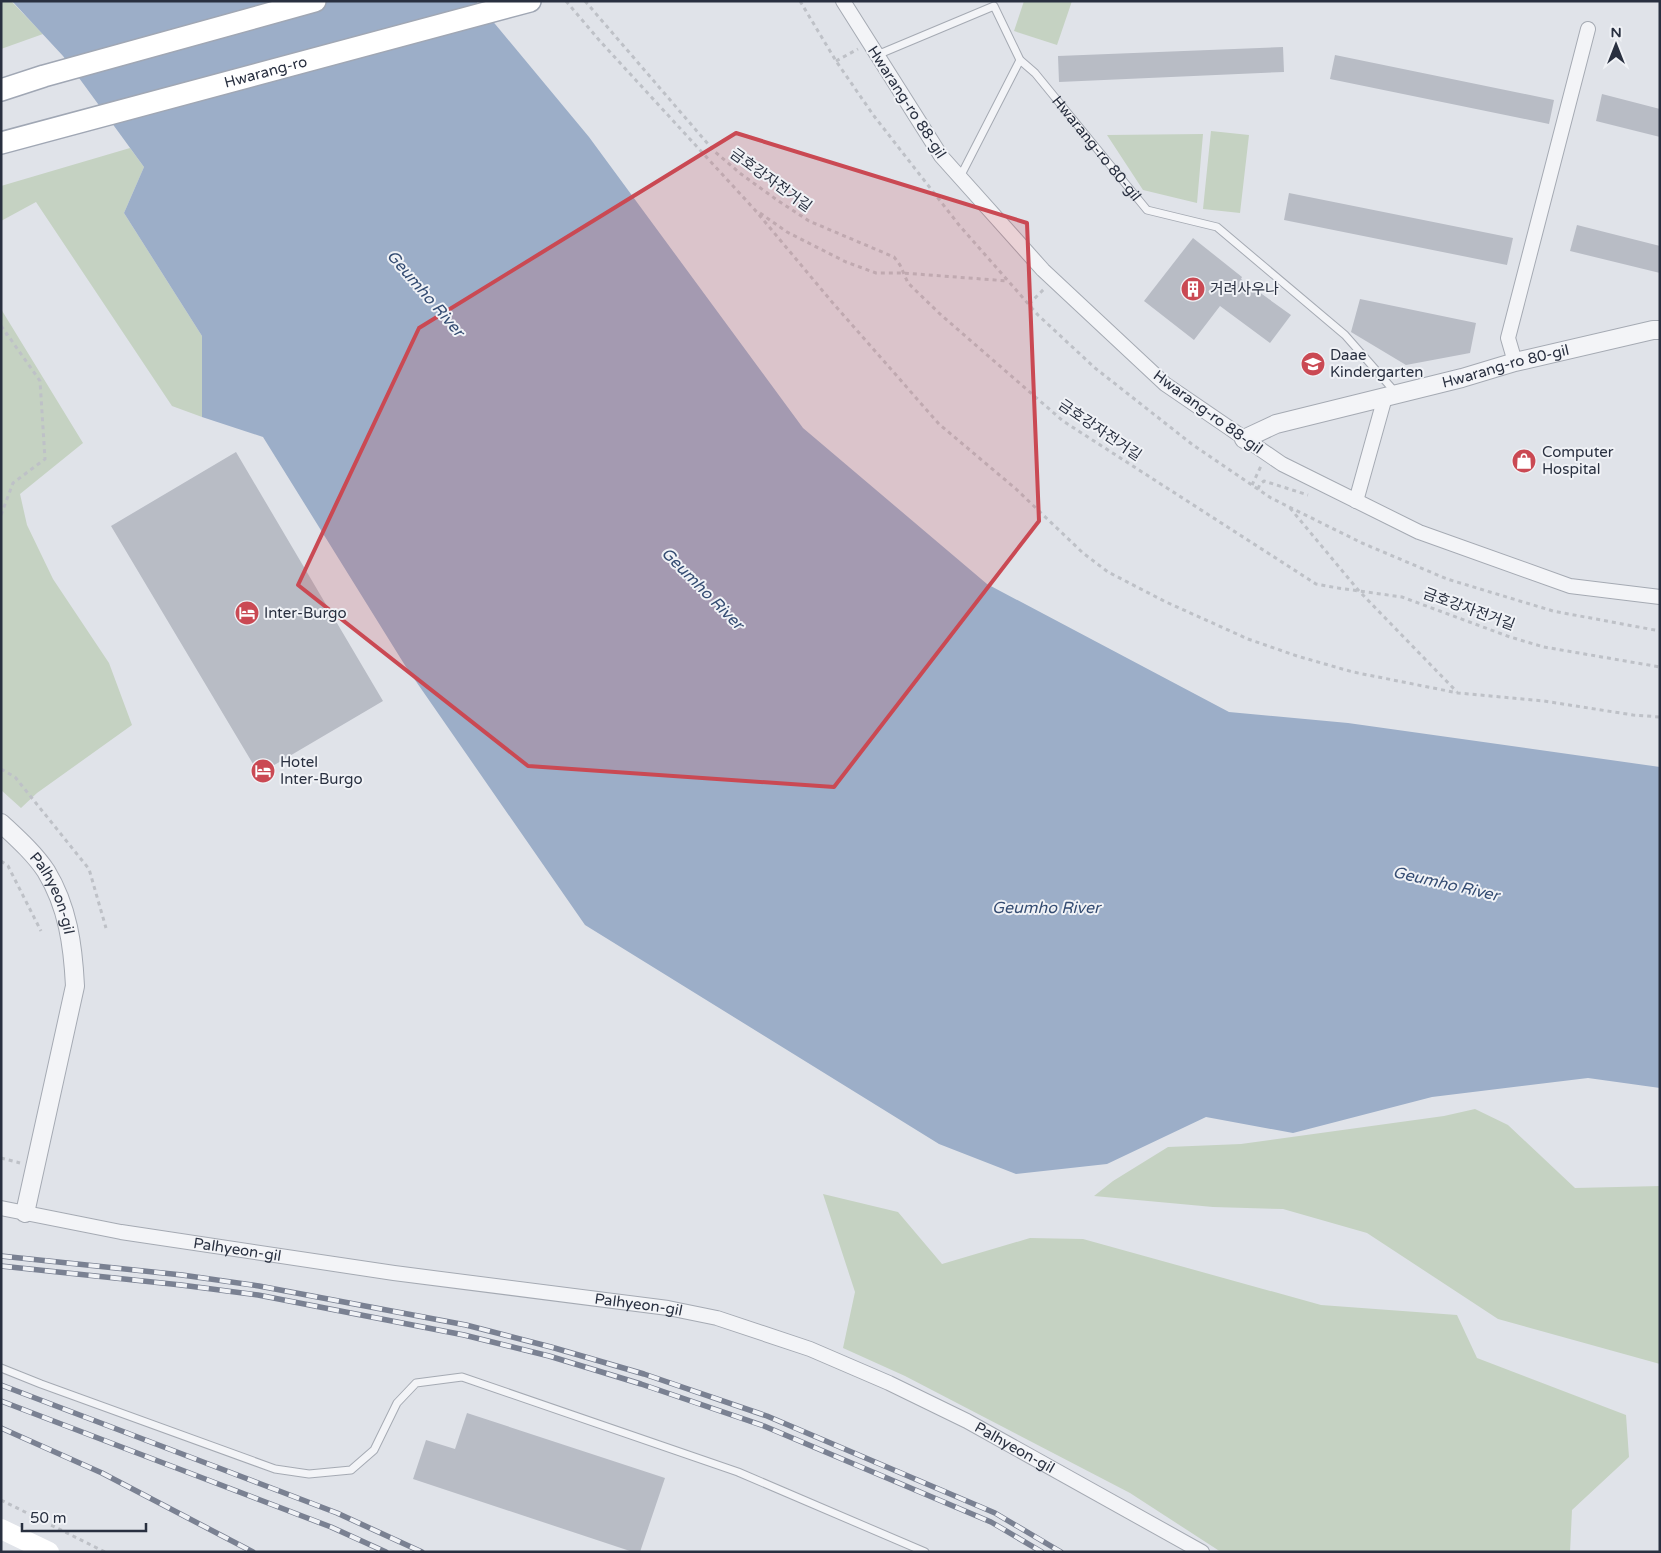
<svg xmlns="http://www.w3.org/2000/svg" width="1661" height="1553" viewBox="0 0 1661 1553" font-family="'Varela Round','Noto Sans KR',sans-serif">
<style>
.green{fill:#c5d2c2}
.water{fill:#9caec8}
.building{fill:#b8bcc5}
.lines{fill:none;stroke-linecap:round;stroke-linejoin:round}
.service-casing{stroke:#a5aab3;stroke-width:9}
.minor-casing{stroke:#a5aab3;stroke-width:16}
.tertiary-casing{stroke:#a5aab3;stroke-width:20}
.primary-casing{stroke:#a0a7b4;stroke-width:24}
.path{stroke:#bec1c7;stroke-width:3;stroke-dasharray:4 4;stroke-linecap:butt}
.service{stroke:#f3f4f7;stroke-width:7}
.minor{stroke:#f3f4f7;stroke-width:14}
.tertiary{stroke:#f3f4f7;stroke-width:18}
.secondary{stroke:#fff;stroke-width:20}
.primary{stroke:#fff;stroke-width:21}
.rail-casing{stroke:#7a8192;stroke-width:5.5}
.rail{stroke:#f0f2f6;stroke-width:4;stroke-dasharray:11;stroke-linecap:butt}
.marked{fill:#ca4953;fill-opacity:0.2;stroke:#ca4953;stroke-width:4;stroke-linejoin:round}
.labels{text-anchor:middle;stroke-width:4;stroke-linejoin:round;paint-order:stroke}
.street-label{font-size:15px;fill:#293040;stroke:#f0f2f6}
.poi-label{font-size:15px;fill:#293040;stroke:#f0f2f6;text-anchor:start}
.water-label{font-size:16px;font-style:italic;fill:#344c72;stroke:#f0f2f6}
</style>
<rect width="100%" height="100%" fill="#e0e3e9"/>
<path class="green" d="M 1,1 L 11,1 L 43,34 L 1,49 Z
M 1024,1 L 1072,1 L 1057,45 L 1014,31 Z
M 1211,131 L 1249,135 L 1240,213 L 1203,209 Z
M 1203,134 L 1197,203 L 1143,190 L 1107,135 Z
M 130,148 L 144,167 L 124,213 L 202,336 L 202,417 L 172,406 L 36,202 L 1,221 L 1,186 Z
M 1,309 L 83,443 L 20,494 L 27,525 L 53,579 L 109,663 L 132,725 L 37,793 L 21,808 L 1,790 Z
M 1475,1109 L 1508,1125 L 1575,1188 L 1660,1186 L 1660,1364 L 1498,1319 L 1367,1233 L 1283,1209 L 1213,1207 L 1094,1196 L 1113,1181 L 1168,1147 L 1241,1144 L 1444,1116 Z
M 823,1194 L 898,1212 L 942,1264 L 1030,1238 L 1083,1239 L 1321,1305 L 1457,1315 L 1477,1358 L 1626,1415 L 1629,1457 L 1572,1510 L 1570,1552 L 1221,1552 L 1130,1493 L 905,1376 L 843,1348 L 855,1292 Z"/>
<path class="water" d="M 12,1 L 476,1 L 589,137 L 803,428 L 987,584 L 1229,712 L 1348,723 L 1660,767 L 1660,1088 L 1588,1078 L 1432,1097 L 1293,1133 L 1206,1117 L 1107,1164 L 1016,1174 L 939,1144 L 585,925 L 406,667 L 263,437 L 202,417 L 202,336 L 124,213 L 144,167 L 63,56 Z"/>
<path class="building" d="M 1283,47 L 1284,72 L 1059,82 L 1058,56 Z
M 1335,55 L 1554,100 L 1549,124 L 1330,79 Z
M 1602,94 L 1660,109 L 1660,137 L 1596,121 Z
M 1289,193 L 1513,238 L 1507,265 L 1284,220 Z
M 1577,225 L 1660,246 L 1660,273 L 1570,251 Z
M 1193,238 L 1242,277 L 1241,279 L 1291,315 L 1270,343 L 1220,306 L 1194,340 L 1144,301 Z
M 1360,299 L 1476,323 L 1470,353 L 1406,365 L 1351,332 Z
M 236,452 L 383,701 L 259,774 L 111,526 Z
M 467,1413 L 665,1478 L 640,1552 L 633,1552 L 413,1479 L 426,1440 L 455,1449 Z"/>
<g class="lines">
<defs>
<g id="service">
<path id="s1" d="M 877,55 L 994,6 L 1020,60 L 1035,73 L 1147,210 L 1217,227 L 1345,335 L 1396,393"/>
<path d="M 960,177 L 1020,60"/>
<path d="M 1,1368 L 41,1384 L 275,1469 L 309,1474 L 351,1470 L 374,1450 L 397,1403 L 416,1383 L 462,1377 L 738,1472 L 925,1552"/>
</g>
<g id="minor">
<path d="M 843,1 L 941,156 L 1043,270 L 1165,384 L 1282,464 L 1419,532 L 1570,586 L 1660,597"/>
<path d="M 1515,362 L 1508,338 L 1588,29"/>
<path d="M 1356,501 L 1385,397"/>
<path id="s2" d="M 1,1208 L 121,1232 L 394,1273 L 668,1308 L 717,1318 L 810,1349 L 889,1383 L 967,1421 L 1202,1552"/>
</g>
<g id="tertiary">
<path id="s3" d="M 1244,439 L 1276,424 L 1462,378 L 1515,362 L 1653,330 L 1660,330"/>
<path id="s4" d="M 1,823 C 17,838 34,853 46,871 C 68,907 73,946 75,986 L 25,1213"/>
</g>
<g id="primary">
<path d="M 1,90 L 44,76 L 315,1"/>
<path id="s5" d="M 1,143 L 530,1"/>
</g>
</defs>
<use href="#service" class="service-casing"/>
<use href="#minor" class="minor-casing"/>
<use href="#tertiary" class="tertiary-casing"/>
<use href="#primary" class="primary-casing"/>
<path class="path" d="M 566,1 L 599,40 L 755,210 L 832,302 L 939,424 L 1016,489 L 1083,553 L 1108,572 L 1166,602 L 1248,639 L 1297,656 L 1353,672 L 1458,693 L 1544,701 L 1633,715 L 1660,717
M 585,1 L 714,151 L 741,174 L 777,200 L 809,221 L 894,257 L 900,265 L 908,283 L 940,314 L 1063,421 L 1316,584 L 1338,588 L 1402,597 L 1510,637 L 1544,647 L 1660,667
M 800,1 L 836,61 L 874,116 L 959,225 L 1038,315 L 1095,368 L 1193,445 L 1271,498 L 1362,543 L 1447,579 L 1553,611 L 1660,631
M 836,61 L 858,49
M 760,213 L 787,232 L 846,262 L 876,273 L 903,273 L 1008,281
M 1029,304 L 1044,289
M 1,326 L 7,334 L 1,337
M 1252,485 L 1261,466
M 1258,489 L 1260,484 L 1264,481 L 1308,495
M 1290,508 L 1359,591 L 1457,692
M 1,515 L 13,483 L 45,459 L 40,381 L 7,334
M 1,769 L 15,777 L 89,869 L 106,928
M 1,861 L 8,866 L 41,931
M 1,1158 L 20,1163
M 1,1500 L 105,1552
M 1,1552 L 2,1552"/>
<use href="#service" class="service"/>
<use href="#minor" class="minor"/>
<use href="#tertiary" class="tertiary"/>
<path class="secondary" d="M 1,1529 L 49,1552"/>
<use href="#primary" class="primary"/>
<defs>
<path id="rail" d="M 1,1256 L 182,1275 L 259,1286 L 466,1325 L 551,1347 L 644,1374 L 767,1416 L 995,1513 L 1061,1552
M 1,1266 L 181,1285 L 258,1295 L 464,1335 L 549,1356 L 641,1384 L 764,1426 L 991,1522 L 1042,1552
M 1,1385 L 337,1513 L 422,1552
M 1,1401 L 331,1527 L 386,1552
M 1,1428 L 102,1473 L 253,1552"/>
</defs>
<use href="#rail" class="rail-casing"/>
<use href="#rail" class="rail"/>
</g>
<path class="marked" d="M 736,133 L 1027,223 L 1039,521 L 834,787 L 528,766 L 298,585 L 419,328 Z"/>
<defs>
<symbol id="building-disc" viewBox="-11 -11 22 22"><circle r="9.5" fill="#ca4953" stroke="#f0f2f6"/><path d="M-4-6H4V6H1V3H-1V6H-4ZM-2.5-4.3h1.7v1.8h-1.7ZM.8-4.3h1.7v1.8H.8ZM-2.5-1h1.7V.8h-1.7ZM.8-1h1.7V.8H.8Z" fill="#fff"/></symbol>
<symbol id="school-disc" viewBox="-11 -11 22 22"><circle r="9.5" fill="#ca4953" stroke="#f0f2f6"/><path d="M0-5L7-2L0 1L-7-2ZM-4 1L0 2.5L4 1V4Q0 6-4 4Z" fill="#fff"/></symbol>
<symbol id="shop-disc" viewBox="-11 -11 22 22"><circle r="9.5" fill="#ca4953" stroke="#f0f2f6"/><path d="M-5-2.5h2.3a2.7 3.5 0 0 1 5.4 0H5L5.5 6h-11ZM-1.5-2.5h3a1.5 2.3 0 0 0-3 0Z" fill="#fff"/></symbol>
<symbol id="hotel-disc" viewBox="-11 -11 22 22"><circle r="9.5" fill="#ca4953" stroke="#f0f2f6"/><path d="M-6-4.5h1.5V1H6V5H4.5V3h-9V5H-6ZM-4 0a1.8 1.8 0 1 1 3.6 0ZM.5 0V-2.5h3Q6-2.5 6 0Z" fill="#fff"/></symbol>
</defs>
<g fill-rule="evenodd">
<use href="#building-disc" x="1179" y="275" width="28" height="28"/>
<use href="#school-disc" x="1299" y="350" width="28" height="28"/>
<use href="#shop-disc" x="1510" y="447" width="28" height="28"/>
<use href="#hotel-disc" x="233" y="599" width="28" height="28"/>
<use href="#hotel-disc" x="249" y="757" width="28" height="28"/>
</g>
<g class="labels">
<g class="street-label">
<text dy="5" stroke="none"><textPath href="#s5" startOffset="274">Hwarang-ro</textPath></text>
<text transform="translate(907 102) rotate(57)" y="5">Hwarang-ro 88-gil</text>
<text dy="5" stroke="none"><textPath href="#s1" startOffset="304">Hwarang-ro 80-gil</textPath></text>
<text transform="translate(771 180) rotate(36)" y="5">금호강자전거길</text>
<text dy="5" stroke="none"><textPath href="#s3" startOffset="272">Hwarang-ro 80-gil</textPath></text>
<text transform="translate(1208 412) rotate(36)" y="5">Hwarang-ro 88-gil</text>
<text transform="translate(1100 430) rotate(34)" y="5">금호강자전거길</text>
<text transform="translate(1469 609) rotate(20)" y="5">금호강자전거길</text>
<text dy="5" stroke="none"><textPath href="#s4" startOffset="89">Palhyeon-gil</textPath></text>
<text dy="5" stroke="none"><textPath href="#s2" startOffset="240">Palhyeon-gil</textPath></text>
<text dy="5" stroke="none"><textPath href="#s2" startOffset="645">Palhyeon-gil</textPath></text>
<text dy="5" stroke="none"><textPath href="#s2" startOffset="1050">Palhyeon-gil</textPath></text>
</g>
<g class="poi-label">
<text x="1210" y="294">거려사우나</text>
<text x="1330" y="360">Daae<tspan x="1330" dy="17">Kindergarten</tspan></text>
<text x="1542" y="457">Computer<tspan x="1542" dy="17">Hospital</tspan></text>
<text x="264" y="618">Inter-Burgo</text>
<text x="280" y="767">Hotel<tspan x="280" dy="17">Inter-Burgo</tspan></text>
</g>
<g class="water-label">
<text transform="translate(426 293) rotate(49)" y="6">Geumho River</text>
<text transform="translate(703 588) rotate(45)" y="6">Geumho River</text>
<text transform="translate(1446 883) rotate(13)" y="6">Geumho River</text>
<text x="1046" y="913">Geumho River</text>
</g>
</g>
<rect width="1661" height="1553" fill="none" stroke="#293040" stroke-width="5"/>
<g transform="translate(1616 45)" stroke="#f0f2f6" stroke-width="4" paint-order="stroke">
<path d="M0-4L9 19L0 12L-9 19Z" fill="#293040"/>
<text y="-8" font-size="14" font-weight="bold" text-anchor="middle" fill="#293040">N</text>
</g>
<path d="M22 1523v8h124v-8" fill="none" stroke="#293040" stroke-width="2.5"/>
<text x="30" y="1523" font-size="15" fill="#293040" stroke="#f0f2f6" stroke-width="4" paint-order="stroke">50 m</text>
</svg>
